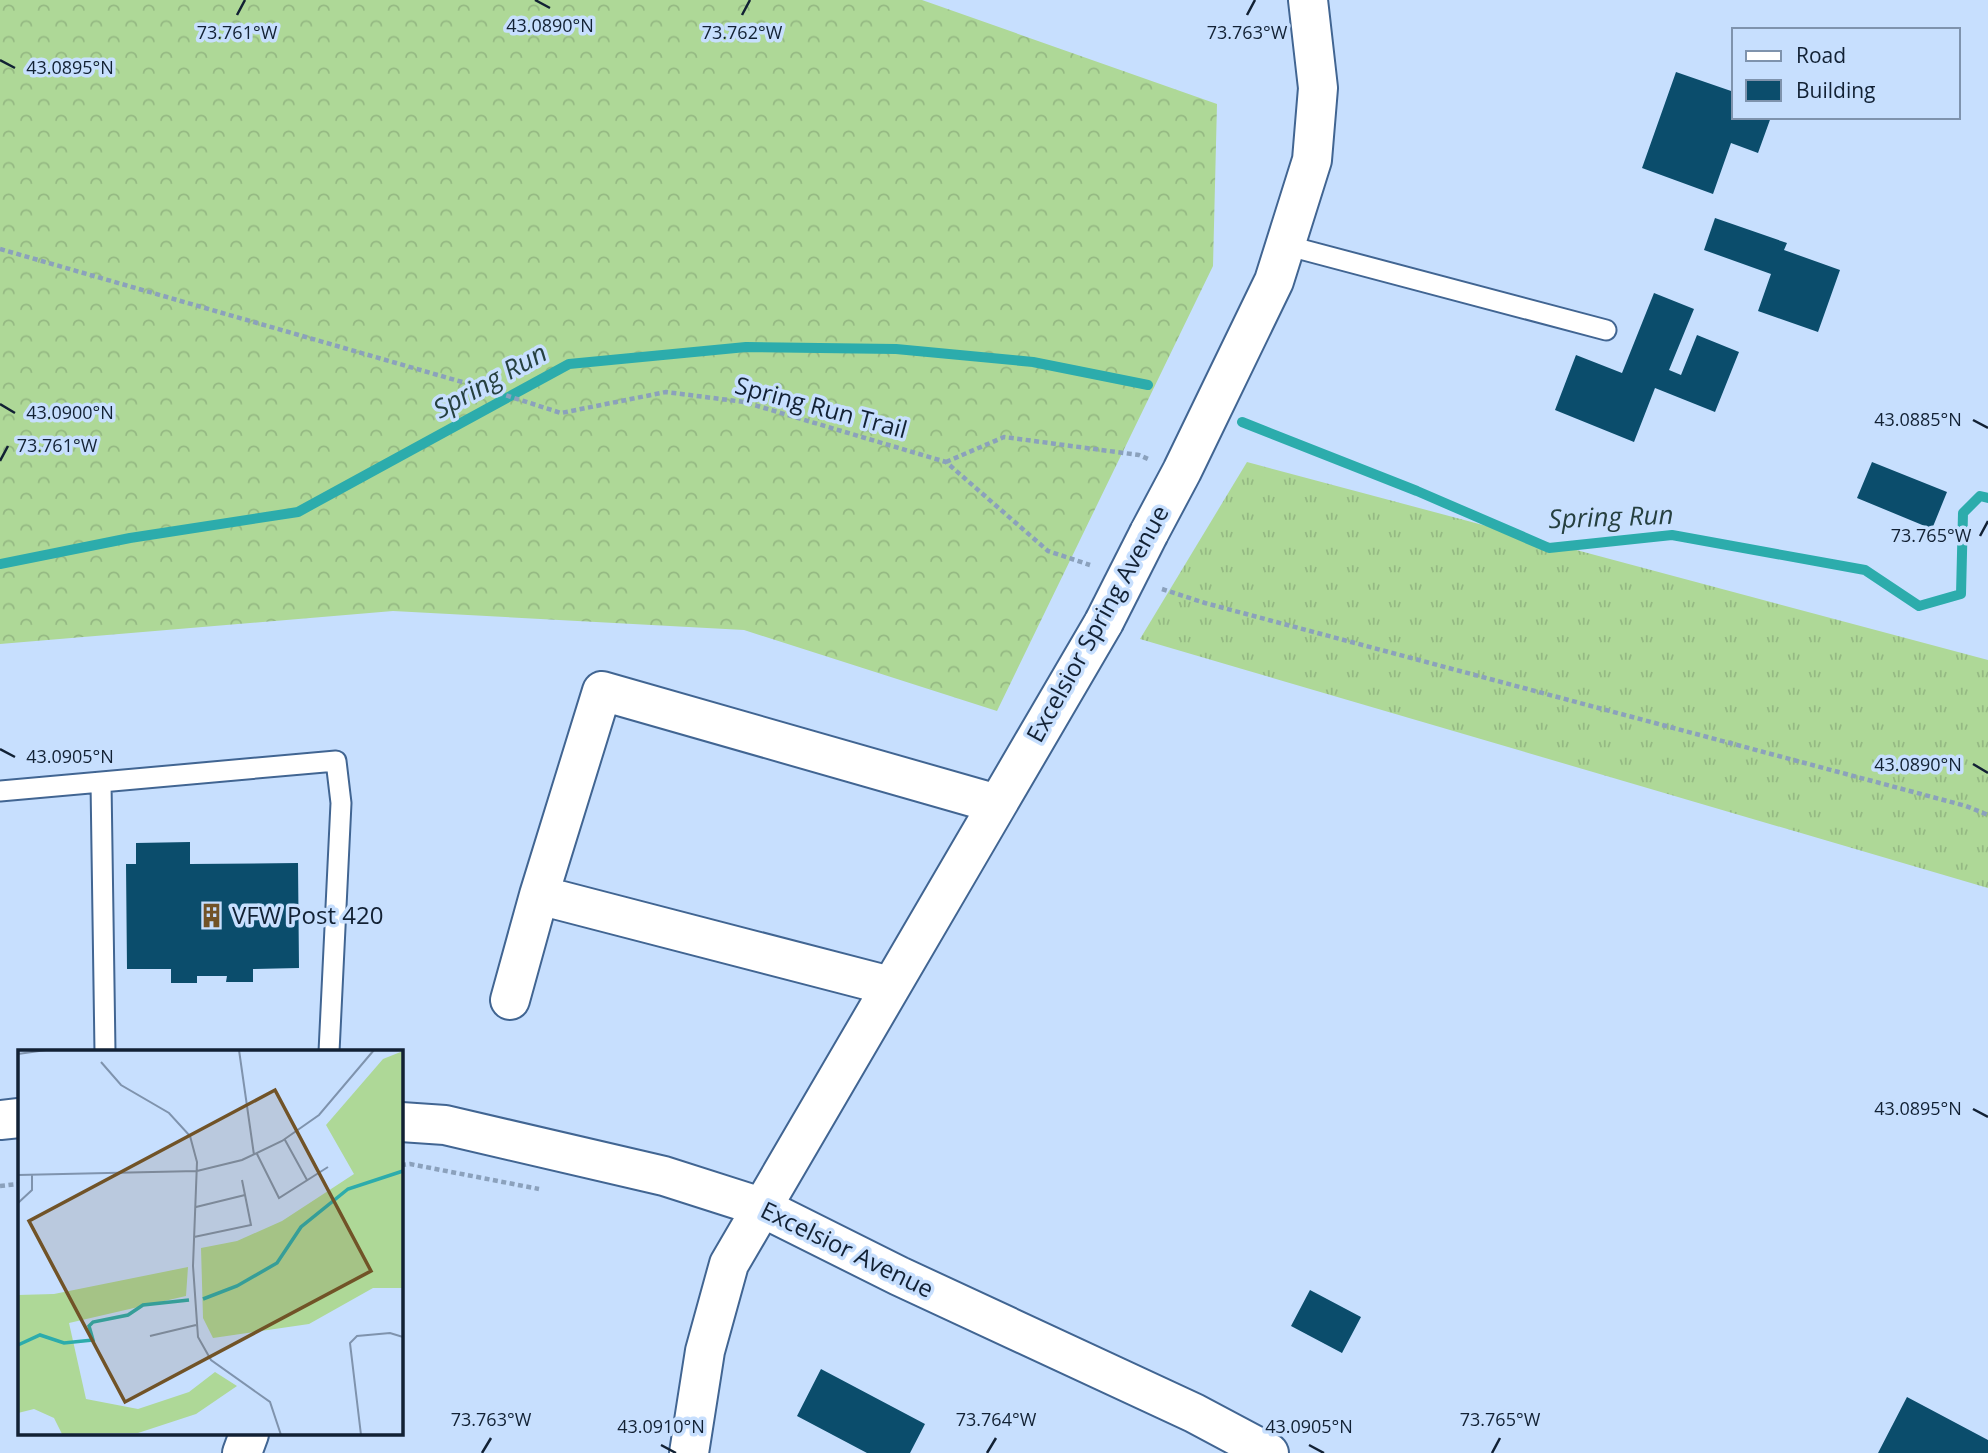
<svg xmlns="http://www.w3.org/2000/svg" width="1988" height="1453" viewBox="0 0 1988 1453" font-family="'Open Sans',sans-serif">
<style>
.grass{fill:url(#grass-tufts)}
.forest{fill:url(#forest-crowns)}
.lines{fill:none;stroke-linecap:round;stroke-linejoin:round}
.stream{stroke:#2cacac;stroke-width:10}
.building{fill:#0b4d6c}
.service-casing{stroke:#416592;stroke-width:23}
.minor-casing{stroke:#416592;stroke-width:42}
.tertiary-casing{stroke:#416592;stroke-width:42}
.path{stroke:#8ba1bc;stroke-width:4.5;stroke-dasharray:5 3.5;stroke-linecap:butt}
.service{stroke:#fff;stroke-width:19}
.minor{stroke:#fff;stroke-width:38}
.tertiary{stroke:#fff;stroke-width:38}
.minor-bridge-casing{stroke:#416592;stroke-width:42;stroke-linecap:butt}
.minor-bridge{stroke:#fff;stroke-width:38}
.ticks{fill:none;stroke:#122134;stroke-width:2.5}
.labels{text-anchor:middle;stroke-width:7;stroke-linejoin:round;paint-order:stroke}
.street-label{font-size:24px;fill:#122134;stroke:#c7dffe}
.poi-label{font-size:24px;fill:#122134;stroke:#c7dffe;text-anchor:start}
.water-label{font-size:26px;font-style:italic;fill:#264040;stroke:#c7dffe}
.inset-river{fill:none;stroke:#2cacac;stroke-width:3.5}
.inset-road{fill:none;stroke:#7f93ad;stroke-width:2}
.view{fill:#715327;fill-opacity:0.15;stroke:#715327;stroke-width:3.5}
.inset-edge{fill:none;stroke:#122134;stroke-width:3.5}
.ticks-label{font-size:18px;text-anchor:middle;fill:#122134;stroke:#c7dffe;stroke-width:7;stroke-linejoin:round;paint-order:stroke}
</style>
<defs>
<pattern id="grass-tufts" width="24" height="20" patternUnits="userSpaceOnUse" patternTransform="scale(1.75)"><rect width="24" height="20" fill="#aed897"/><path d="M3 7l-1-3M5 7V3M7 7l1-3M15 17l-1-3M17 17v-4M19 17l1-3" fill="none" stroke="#95b983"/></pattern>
<pattern id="forest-crowns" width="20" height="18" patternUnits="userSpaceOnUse" patternTransform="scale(1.75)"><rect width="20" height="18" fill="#aed897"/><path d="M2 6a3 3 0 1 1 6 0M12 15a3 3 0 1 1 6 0" fill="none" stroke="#95b983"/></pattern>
</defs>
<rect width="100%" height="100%" fill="#c7dffe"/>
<path class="grass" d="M 1247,462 L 1988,660 L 1988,888 L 1140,639 Z"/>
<path class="forest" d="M 0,0 L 922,0 L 1217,104 L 1213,266 L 997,711 L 744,630 L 393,611 L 0,644 Z"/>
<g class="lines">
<path class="stream" d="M 1242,422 L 1417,491 L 1549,548 L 1672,535 L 1865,570 L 1919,606 L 1961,594 L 1963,513 L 1980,496 L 1988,498
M 0,564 L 130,538 L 298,512 L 569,364 L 746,347 L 896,349 L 1033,362 L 1148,385"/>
</g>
<path class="building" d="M 1676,72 L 1734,92 L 1734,117 L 1771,117 L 1758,153 L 1731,143 L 1713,194 L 1642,168 Z
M 1715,218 L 1787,243 L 1784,250 L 1840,270 L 1818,332 L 1758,311 L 1771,274 L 1704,250 Z
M 1654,293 L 1694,309 L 1669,370 L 1681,375 L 1697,335 L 1739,352 L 1715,412 L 1655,388 L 1634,442 L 1555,410 L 1576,355 L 1622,373 Z
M 1872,462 L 1947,492 L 1932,529 L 1857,498 Z
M 190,842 L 190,864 L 298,863 L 299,968 L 253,969 L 253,982 L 226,982 L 227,976 L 197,976 L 197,983 L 171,983 L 171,969 L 127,969 L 126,864 L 136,864 L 136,843 Z
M 1310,1290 L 1361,1317 L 1342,1353 L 1291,1326 Z
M 821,1369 L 925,1424 L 910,1453 L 867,1453 L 797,1416 Z
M 1907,1397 L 1988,1440 L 1988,1453 L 1878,1453 Z"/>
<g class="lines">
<defs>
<path id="service" d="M 1285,245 L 1606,330
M 101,782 L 105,1052
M 0,791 L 336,761 L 341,803 L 329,1052"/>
<path id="minor" d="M 1149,533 L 1182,471 L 1274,281 L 1312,160 L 1318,88 L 1308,0
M 539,895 L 890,986
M 510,1000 L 539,895 L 602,691 L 997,804
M 0,1120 L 19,1118
M 689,1453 L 705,1351 L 729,1264 L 1104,622"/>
<path id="tertiary" d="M 401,1122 L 445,1125 L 664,1176 L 761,1207 L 899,1276 L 1194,1413 L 1269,1453
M 242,1453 L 249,1434"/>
</defs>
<use href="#service" class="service-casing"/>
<use href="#minor" class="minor-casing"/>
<use href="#tertiary" class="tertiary-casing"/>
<path class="path" d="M 0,249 L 483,388 L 561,413 L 666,392 L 744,402 L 946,462 L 1048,551 L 1090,565
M 946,462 L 1004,437 L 1139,455 L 1148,459
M 1162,589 L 1205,603 L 1966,806 L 1988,815
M 401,1165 L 410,1164 L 539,1189
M 0,1186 L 19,1184"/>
<use href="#service" class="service"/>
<use href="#minor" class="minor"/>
<use href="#tertiary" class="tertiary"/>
<defs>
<path id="minor-bridge" d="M 1104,622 L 1149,533"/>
</defs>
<use href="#minor-bridge" class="minor-bridge-casing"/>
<use href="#minor-bridge" class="minor-bridge"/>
</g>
<path class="ticks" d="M 535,0 L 550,8M 237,15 L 245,0M 742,15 L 750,0M 1247,15 L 1255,0M 0,60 L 15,68M 0,404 L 15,413M 1973,420 L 1988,428M 0,461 L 8,446M 1980,536 L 1988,521M 0,749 L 15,757M 1973,764 L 1988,773M 1973,1109 L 1988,1117M 661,1445 L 676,1453M 1309,1445 L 1324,1453M 482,1453 L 491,1438M 987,1453 L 996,1438M 1492,1453 L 1500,1438"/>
<defs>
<symbol id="building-bare" viewBox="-9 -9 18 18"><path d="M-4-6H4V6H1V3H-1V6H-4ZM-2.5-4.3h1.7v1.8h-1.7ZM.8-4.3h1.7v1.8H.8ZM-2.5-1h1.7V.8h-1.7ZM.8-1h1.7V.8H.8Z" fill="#715327" stroke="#c7dffe" stroke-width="2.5" paint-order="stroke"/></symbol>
</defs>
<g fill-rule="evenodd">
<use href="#building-bare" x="194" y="898" width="35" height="35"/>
</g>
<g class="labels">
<g class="street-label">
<text transform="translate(821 408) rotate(15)" y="8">Spring Run Trail</text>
<text transform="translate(1098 624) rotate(-61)" y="8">Excelsior Spring Avenue</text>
<text transform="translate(847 1250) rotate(26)" y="8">Excelsior Avenue</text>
</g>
<g class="poi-label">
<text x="232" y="924">VFW Post 420</text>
</g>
<g class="water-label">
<text transform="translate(490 381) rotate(-29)" y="9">Spring Run</text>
<text transform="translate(1611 517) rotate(-2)" y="9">Spring Run</text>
</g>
</g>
<g transform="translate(18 1050)">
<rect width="385" height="385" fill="#c7dffe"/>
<path d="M 170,217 L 168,246 L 51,273 L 68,349 L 120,359 L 171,342 L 197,322 L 219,336 L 178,364 L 120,383 L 44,384 L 36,368 L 16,359 L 0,363 L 0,245 L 36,244 Z" fill="#aed897"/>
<path d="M 385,1 L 385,238 L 355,238 L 291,274 L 195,288 L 185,268 L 183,198 L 219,191 L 264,171 L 336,124 L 308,75 L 365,9 Z" fill="#aed897"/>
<path class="inset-river" d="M 185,249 L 219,236 L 259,213 L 283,177 L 330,139 L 385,121M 0,295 L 22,285 L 46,293 L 75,290 L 71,276 L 75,272 L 110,265 L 125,255 L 171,250"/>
<path class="inset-road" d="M 221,0 L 236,105M 0,4 L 28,0M 83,12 L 103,35 L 151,63 L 172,86 L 179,112 L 175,216 L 180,287 L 193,310 L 252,352 L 263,385M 267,90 L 289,130M 239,104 L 261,148 L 310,117M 0,125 L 179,121 L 224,110 L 264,91 L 301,65 L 356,0M 0,153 L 14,140 L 14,125M 178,157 L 227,145M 176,187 L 233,175 L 224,130M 132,286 L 178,275M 73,385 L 102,385M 343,385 L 332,293 L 339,286 L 372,283 L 385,287"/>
<path class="view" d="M 257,40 L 353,221 L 107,352 L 11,171 Z"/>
<rect width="385" height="385" class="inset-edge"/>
</g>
<g class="ticks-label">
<text x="550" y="32">43.0890°N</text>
<text x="237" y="39">73.761°W</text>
<text x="742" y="39">73.762°W</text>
<text x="1247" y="39">73.763°W</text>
<text x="70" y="74">43.0895°N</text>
<text x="70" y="419">43.0900°N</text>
<text x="1918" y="426">43.0885°N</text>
<text x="57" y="452">73.761°W</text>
<text x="1931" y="542">73.765°W</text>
<text x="70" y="763">43.0905°N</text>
<text x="1918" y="771">43.0890°N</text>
<text x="1918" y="1115">43.0895°N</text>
<text x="491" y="1426">73.763°W</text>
<text x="996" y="1426">73.764°W</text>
<text x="1500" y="1426">73.765°W</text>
<text x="661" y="1433">43.0910°N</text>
<text x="1309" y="1433">43.0905°N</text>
</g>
<rect x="1732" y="28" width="228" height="91" fill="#c7dffe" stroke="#7f93ad" stroke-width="2"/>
<rect x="1746" y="51" width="35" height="10" fill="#ffffff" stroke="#7f93ad" stroke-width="2"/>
<text x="1796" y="63" font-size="21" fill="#122134">Road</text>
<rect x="1746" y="80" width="35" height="21" fill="#0b4d6c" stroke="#7f93ad" stroke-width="2"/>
<text x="1796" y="98" font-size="21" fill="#122134">Building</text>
</svg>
